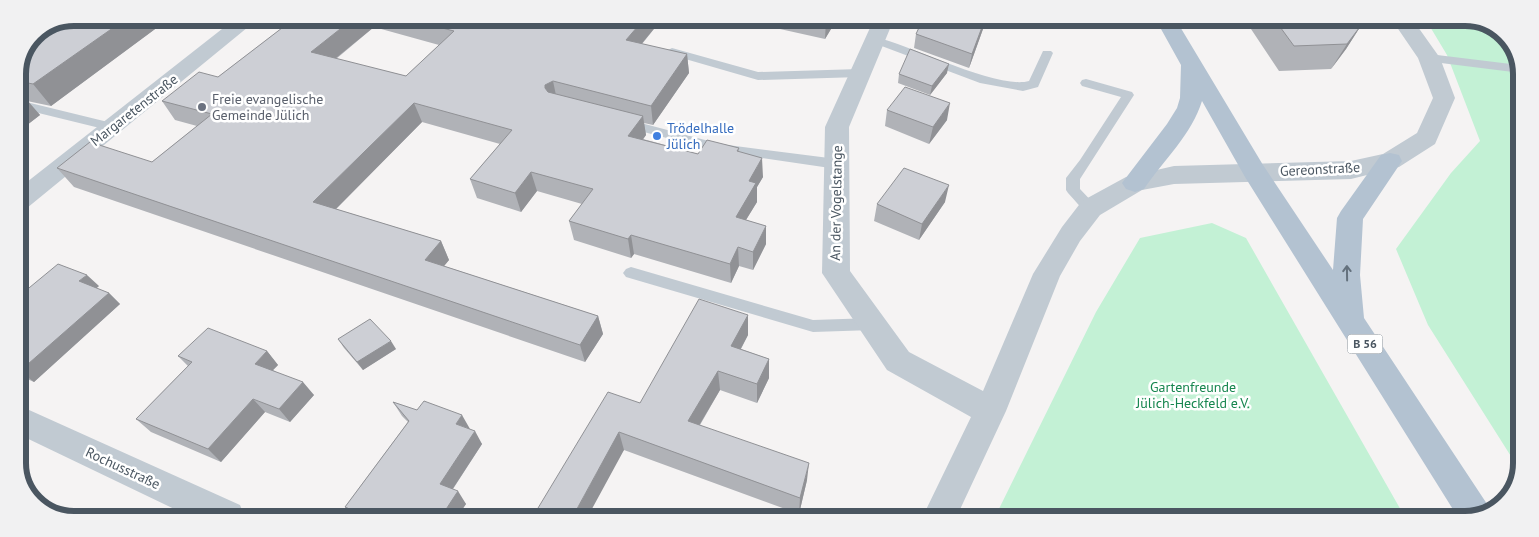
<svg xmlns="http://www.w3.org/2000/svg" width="1539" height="537" viewBox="0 0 1539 537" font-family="'PT Sans',sans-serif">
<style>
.green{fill:#c3f1d5}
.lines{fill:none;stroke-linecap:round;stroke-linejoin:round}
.service{fill:#c1cad2;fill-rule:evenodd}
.minor{fill:#c1cad2;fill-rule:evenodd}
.primary{fill:#b3c2d1;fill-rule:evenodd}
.wall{fill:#b0b2b7;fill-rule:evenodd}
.shaded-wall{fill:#909195}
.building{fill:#cdcfd5;stroke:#909195}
.oneway{stroke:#64717d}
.worship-dot{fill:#6b7280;stroke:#fff;stroke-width:2}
.shop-dot{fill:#3f7fe0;stroke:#fff;stroke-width:2}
.labels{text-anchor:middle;stroke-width:5;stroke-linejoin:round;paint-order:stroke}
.shield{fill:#fff;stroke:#808990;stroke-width:1}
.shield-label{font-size:12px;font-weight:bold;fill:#4a5661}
.worship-label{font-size:14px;fill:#5b616d;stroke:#fff;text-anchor:start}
.street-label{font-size:14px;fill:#4a5661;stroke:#fff}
.shop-label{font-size:14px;fill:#366cbe;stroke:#fff;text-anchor:start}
.park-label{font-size:14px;fill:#17864f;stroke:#fff}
.rim{fill:none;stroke:#4a5661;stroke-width:6}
</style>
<rect width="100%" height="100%" fill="#f5f3f3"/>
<path class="green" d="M 1426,20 L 1482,20 L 1510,40 L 1521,71 L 1519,469 L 1428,325 L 1396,249 L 1451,173 L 1480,141 L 1447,55 Z
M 1212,223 L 1246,238 L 1406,519 L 994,519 L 1096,312 L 1140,238 Z"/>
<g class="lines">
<path class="service" d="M 875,37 C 911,45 997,90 1029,81 L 1043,51 L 1051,51 L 1053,53 L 1038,87 L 1023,91 L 980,83 L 871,42 L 869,40 L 871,38 Z
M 672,48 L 758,72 L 860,69 L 866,73 L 860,77 L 758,80 L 668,54 L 666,52 L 668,50 Z
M 1429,54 L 1519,65 L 1521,73 L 1425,61 L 1423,58 L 1425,55 Z
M 1086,79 L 1132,92 L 1134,95 L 1080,179 L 1080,189 L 1098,208 L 1096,212 C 1084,215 1076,201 1068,193 L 1066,190 L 1066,178 L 1080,160 L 1121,97 L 1082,86 L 1080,83 L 1082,80 Z
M 18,100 L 112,123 L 118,127 L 112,131 L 18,108 Z
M 626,119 L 720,144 L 837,159 L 842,161 L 844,164 L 842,167 L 837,169 L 720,152 L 621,126 L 620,123 L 621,120 Z
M 631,267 L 813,320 L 873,318 L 879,319 L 881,324 L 879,329 L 873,330 L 813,332 L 626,277 L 623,273 L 626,269 Z"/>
<path class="minor" d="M 236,18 L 259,18 L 27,208 L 18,211 L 18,189 Z
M 874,19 L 894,19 L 849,127 L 850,271 L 909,352 L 983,391 L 1033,274 L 1062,227 L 1082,201 L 1126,177 L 1174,166 L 1351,161 L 1383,154 L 1417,133 L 1433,98 L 1418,58 L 1392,20 L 1413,20 L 1440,58 L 1455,98 L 1435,144 L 1399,167 L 1351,179 L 1174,184 L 1142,190 L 1100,215 L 1080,241 L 1060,276 L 1006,411 L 956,518 L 922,518 L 971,417 L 887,370 L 822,273 L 825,127 Z
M 18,405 L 240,505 L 245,517 L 191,517 L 18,434 Z"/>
<path class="primary" d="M 1156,20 L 1176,20 L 1263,165 L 1333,270 L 1337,218 L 1341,211 L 1381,155 L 1390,153 L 1399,155 L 1402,161 L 1363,219 L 1360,275 L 1364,318 L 1491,510 L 1459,519 L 1245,177 L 1202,101 C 1192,134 1163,161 1144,189 L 1135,192 L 1126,189 L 1122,183 L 1167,124 L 1177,108 L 1180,98 L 1181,65 Z"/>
</g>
<path class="wall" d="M 75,18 L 170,18 L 51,106 L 27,101 L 40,115 L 18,132 L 18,71 Z
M 295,18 L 662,19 L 642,44 L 687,54 L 689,73 L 653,125 L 644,123 L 646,135 L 643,139 L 698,154 L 739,148 L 739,152 L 763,177 L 757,187 L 757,202 L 746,220 L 766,226 L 766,244 L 753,270 L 739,266 L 731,283 L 634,254 L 631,258 L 574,240 L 569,221 L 582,204 L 537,191 L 521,212 L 477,198 L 470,179 L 500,144 L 422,122 L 336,209 L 441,241 L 449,260 L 444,266 L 598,316 L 603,334 L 585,362 L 74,187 L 57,168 L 152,162 L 197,126 L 175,120 L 162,101 L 218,77 ZM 374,27 L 439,45 L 406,76 L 336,59 Z
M 758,19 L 837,19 L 825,39 L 758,24 Z
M 923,19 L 986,19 L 983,29 L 969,68 L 914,48 L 916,34 Z
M 1245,20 L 1359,20 L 1362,24 L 1346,49 L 1331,69 L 1279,71 Z
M 947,73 L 930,95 L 898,83 L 899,74 Z
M 887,110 L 947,120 L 929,144 L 885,126 Z
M 945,202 L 919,240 L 874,221 L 877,204 Z
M 99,286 L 96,288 L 109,293 L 120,304 L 34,382 L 18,375 L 18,297 Z
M 748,315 L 748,335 L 741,349 L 769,359 L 769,378 L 757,403 L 720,390 L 700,425 L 807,480 L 799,514 L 624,450 L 532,518 L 640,403 Z
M 338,339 L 396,349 L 363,370 L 344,348 Z
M 267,351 L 278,365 L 273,370 L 314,395 L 290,422 L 265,412 L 221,462 L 151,432 L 136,419 L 188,366 L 178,356 Z
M 393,402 L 470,429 L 482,444 L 453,489 L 466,504 L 457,517 L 354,517 L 345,507 L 408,422 L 402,416 Z"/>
<path class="shaded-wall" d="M 127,18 L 170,18 L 51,106 L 33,84 Z
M 354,18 L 370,18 L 374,27 L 320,71 L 311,52 Z
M 644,19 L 662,19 L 629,59 L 626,40 Z
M 827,19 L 837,19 L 825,39 L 826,20 Z
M 985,19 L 986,19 L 983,29 L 969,68 L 972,54 Z
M 1362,24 L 1346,49 L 1331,69 L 1347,44 Z
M 687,54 L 689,73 L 653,125 L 651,106 Z
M 949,64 L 947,73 L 930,95 L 932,86 Z
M 553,81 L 557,100 L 550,104 L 545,88 L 545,85 Z
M 21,93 L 40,115 L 18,132 L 18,96 Z
M 414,103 L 422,122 L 324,221 L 313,202 Z
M 950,103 L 947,120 L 929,144 L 933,127 Z
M 643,116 L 646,135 L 632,155 L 628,136 Z
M 762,158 L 763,177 L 757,187 L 757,202 L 736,236 L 736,217 L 749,181 Z
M 531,172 L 537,191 L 521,212 L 515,193 Z
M 949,185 L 945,202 L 919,240 L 922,224 Z
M 766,226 L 766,244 L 753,270 L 753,252 Z
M 631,235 L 634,254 L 631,258 L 628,239 Z
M 441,241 L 449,260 L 434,278 L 425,260 Z
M 738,247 L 739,266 L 731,283 L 730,264 Z
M 87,275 L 99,286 L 91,293 L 79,281 Z
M 109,293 L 120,304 L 34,382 L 20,371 Z
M 748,315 L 748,335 L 732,365 L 731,346 Z
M 598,316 L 603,334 L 585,362 L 580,345 Z
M 391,341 L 396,349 L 363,370 L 357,362 Z
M 267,351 L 278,365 L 266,377 L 255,364 Z
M 769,359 L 769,378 L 757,403 L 757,384 Z
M 718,371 L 720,390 L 691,439 L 688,421 Z
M 303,382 L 314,395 L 290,422 L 279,409 Z
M 253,399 L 265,412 L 221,462 L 208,449 Z
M 462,415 L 470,429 L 456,424 Z
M 475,431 L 482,444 L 448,496 L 440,484 Z
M 619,432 L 624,450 L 587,518 L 572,518 Z
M 809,463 L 807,480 L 799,514 L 800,498 Z
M 458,491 L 466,504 L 457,517 L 441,517 Z"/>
<path class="building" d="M 75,18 L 127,18 L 33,84 L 18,81 L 18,71 L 34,34 Z
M 295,18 L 354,18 L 311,52 L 406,76 L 454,31 L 403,18 L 644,19 L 626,40 L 687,54 L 651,106 L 553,81 L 545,85 L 545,88 L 548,92 L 643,116 L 628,136 L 698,154 L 707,140 L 739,148 L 737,151 L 762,158 L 749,181 L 756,183 L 736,217 L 766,226 L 753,252 L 738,247 L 730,264 L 631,235 L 628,239 L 569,221 L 593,189 L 531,172 L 515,193 L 470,179 L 512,130 L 414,103 L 313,202 L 441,241 L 425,260 L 598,316 L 580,345 L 57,168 L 90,142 L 152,162 L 212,114 L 162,101 L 199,72 L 218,77 Z
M 923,19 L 985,19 L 972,54 L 916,34 Z
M 1275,20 L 1359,20 L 1362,24 L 1347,44 L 1294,46 Z
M 910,49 L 949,64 L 932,86 L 899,74 Z
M 905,87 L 950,103 L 933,127 L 887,110 Z
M 904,168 L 949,185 L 922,224 L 877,204 Z
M 58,264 L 87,275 L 79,281 L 109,293 L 20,371 L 18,370 L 18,297 Z
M 699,299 L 748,315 L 731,346 L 769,359 L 757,384 L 718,371 L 688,421 L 809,463 L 800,498 L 619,432 L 572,518 L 532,518 L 608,392 L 640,403 Z
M 370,319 L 391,341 L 357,362 L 338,339 Z
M 208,328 L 267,351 L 255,364 L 303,382 L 279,409 L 253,399 L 208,449 L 136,419 L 192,362 L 178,356 Z
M 424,401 L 462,415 L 456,424 L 475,431 L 440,484 L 458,491 L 441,517 L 368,517 L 345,507 L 409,421 L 393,402 L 417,410 Z"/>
<defs><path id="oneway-shaft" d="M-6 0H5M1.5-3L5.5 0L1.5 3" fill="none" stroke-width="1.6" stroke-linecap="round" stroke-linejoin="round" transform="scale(1.25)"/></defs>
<use class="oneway" href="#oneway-shaft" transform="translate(1347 273) rotate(-91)"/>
<circle class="worship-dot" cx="202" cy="107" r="5"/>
<circle class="shop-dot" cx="657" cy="136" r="5"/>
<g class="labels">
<rect class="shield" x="1347.5" y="334.5" width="35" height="19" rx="4"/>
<g class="shield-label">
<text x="1365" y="348">B 56</text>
</g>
<g class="worship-label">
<text x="212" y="104">Freie evangelische<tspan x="212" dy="16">Gemeinde Jülich</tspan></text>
</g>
<g class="street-label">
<text transform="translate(134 110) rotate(-38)" y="5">Margaretenstraße</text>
<text transform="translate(1320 169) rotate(-3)" y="5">Gereonstraße</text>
<text transform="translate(836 203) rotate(-89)" y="5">An der Vogelstange</text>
<text transform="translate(123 468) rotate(25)" y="5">Rochusstraße</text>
</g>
<g class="shop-label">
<text x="667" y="133">Trödelhalle<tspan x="667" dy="16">Jülich</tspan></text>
</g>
<g class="park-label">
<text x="1193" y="392">Gartenfreunde<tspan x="1193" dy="16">Jülich-Heckfeld e.V.</tspan></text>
</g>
</g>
<path d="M0 0H1539V537H0ZM74 26H1465A48 48 0 0 1 1513 74V463A48 48 0 0 1 1465 511H74A48 48 0 0 1 26 463V74A48 48 0 0 1 74 26Z" fill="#f1f1f2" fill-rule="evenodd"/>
<path class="rim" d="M74 26H1465A48 48 0 0 1 1513 74V463A48 48 0 0 1 1465 511H74A48 48 0 0 1 26 463V74A48 48 0 0 1 74 26Z"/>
</svg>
